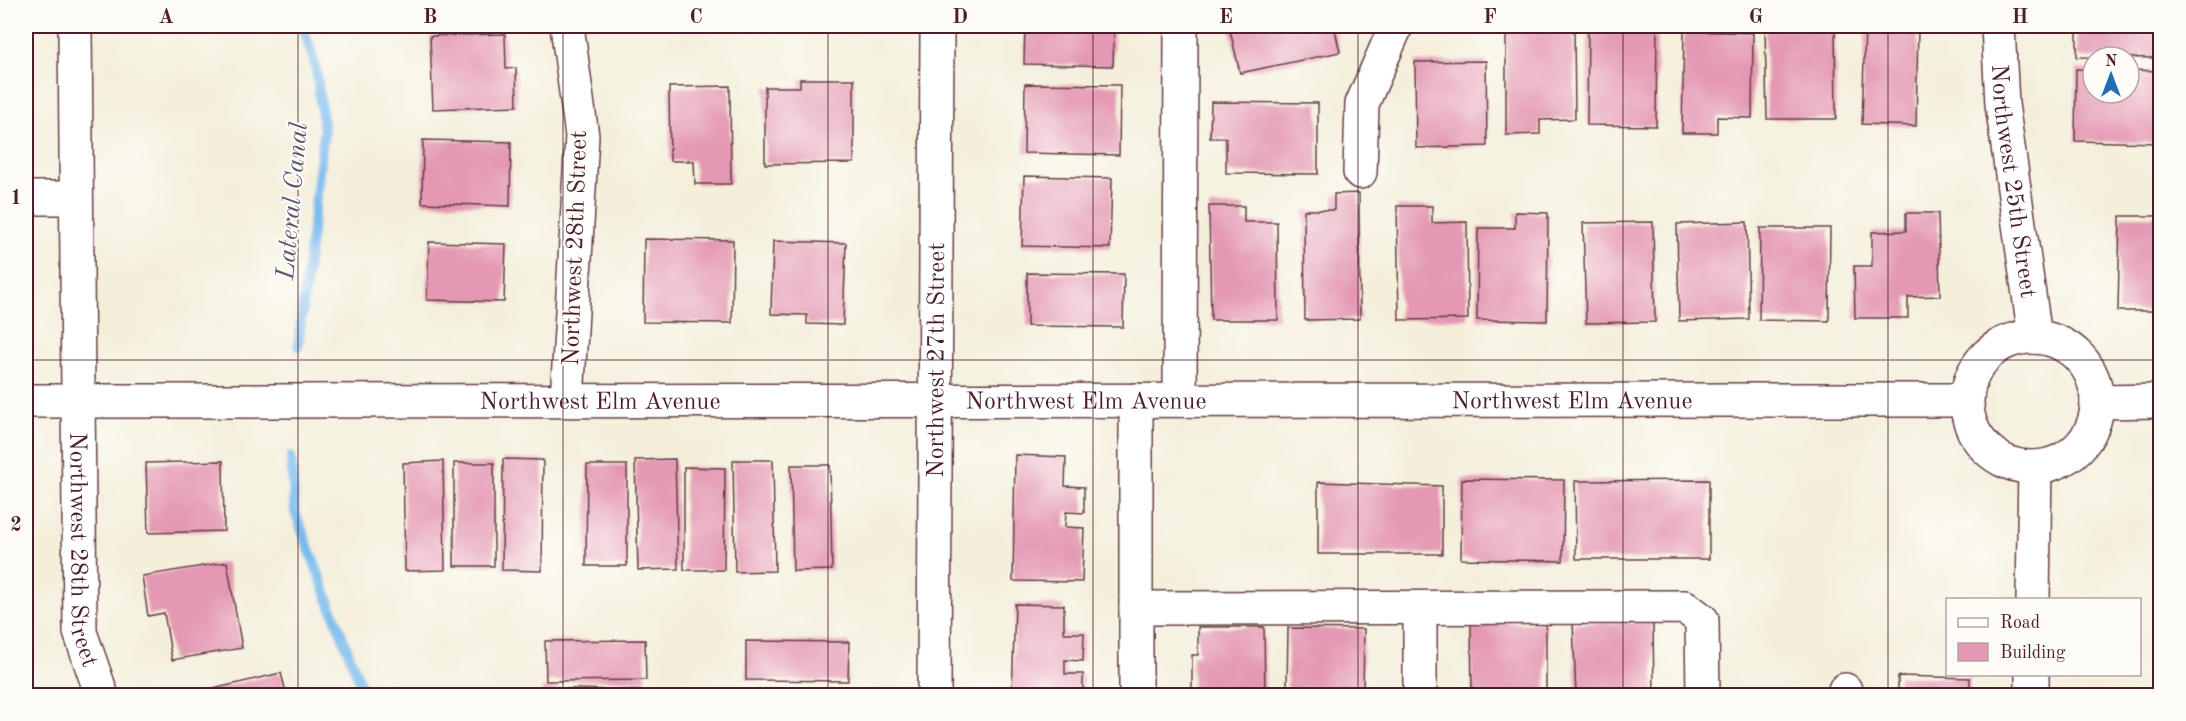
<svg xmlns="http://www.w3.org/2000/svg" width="2186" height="721" viewBox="0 0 2186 721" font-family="'Old Standard TT',serif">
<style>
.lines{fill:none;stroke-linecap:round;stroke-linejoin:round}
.stream{stroke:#78baed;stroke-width:10}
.building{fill:#e498b3}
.minor-casing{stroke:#643e45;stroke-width:36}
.minor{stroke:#fff;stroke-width:33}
.grid{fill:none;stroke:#4a1f2b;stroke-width:1.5;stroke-opacity:0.55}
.labels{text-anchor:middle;stroke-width:4.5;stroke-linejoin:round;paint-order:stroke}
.street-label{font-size:24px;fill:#4a1f2b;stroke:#fdfcf7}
.water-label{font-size:26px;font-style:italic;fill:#5a556f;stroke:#fdfcf7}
.neatline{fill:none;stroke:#4a1f2b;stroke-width:2}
.grid-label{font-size:20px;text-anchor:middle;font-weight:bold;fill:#4a1f2b}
</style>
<rect width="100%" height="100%" fill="#fdfcf7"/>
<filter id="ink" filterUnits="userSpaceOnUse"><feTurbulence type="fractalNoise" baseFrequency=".0167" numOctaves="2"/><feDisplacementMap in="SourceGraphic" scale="12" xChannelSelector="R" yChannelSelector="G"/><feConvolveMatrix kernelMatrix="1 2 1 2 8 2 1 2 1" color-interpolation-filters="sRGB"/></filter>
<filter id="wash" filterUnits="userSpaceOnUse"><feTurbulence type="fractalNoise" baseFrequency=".008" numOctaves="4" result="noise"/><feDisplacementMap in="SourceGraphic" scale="24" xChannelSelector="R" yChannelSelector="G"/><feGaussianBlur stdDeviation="1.35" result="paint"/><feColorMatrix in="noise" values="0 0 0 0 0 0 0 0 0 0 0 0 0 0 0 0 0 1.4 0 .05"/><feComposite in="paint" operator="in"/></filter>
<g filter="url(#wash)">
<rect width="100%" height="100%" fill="#f4efdb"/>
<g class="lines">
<path class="stream" d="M 298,346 L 324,131 L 316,68 L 303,26
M 291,457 L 295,512 L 365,696"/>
</g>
<g id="blocks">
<path class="building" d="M 1025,26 L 1114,26 L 1113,66 L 1024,64 Z
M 1229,26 L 1334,26 L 1340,52 L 1240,73 Z
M 1865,26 L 1918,27 L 1916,126 L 1862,124 Z
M 2077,26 L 2160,26 L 2160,58 L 2077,57 Z
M 1506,28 L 1574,28 L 1575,119 L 1540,120 L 1540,134 L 1506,135 Z
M 1588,28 L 1657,28 L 1656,126 L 1587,125 Z
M 1835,28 L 1836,119 L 1767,119 L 1765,29 Z
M 1684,31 L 1753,33 L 1752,118 L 1717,117 L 1717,133 L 1682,133 Z
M 505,34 L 506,69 L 516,68 L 517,106 L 433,109 L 430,36 Z
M 1486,61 L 1487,146 L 1416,148 L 1415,62 Z
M 2076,69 L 2093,70 L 2093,93 L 2129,93 L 2129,70 L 2160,71 L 2160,143 L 2075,141 Z
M 800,79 L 854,79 L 854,163 L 765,164 L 765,87 L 800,87 Z
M 1025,84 L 1120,85 L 1119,155 L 1024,153 Z
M 730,86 L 731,184 L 695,184 L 694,161 L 670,161 L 669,87 Z
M 1211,102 L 1318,103 L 1318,174 L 1226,173 L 1226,138 L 1210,138 Z
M 423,140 L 511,142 L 510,206 L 422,203 Z
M 1024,176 L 1112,178 L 1110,248 L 1022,246 Z
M 1359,193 L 1360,319 L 1305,320 L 1304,210 L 1334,210 L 1334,194 Z
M 1209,206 L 1244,206 L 1244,222 L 1277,222 L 1278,320 L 1211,320 Z
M 1397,206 L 1432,206 L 1432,223 L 1467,222 L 1468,319 L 1399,320 Z
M 1515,212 L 1548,213 L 1547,321 L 1477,320 L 1478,228 L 1515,228 Z
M 1906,213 L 1938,213 L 1940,296 L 1908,297 L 1908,318 L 1855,318 L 1854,266 L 1872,266 L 1872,232 L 1906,231 Z
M 2120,216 L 2160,216 L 2160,311 L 2118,311 Z
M 1653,222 L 1655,322 L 1586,323 L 1583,223 Z
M 1747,222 L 1749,319 L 1679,321 L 1677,224 Z
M 1760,228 L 1830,228 L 1829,321 L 1759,320 Z
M 644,239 L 733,240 L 732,323 L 643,322 Z
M 773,241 L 846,243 L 843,325 L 807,324 L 807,315 L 771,314 Z
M 429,242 L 506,244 L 504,302 L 427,300 Z
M 1027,273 L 1124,274 L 1123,327 L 1027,326 Z
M 1015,455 L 1066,457 L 1065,486 L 1084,487 L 1084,513 L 1066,512 L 1065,527 L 1084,528 L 1082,582 L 1013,581 Z
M 503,459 L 543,460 L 542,571 L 502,570 Z
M 675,459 L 678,569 L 638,570 L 635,460 Z
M 733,460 L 773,460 L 775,571 L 735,572 Z
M 223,461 L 224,531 L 148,533 L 146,463 Z
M 443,461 L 445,570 L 405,571 L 403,463 Z
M 454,463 L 494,463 L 494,566 L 454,566 Z
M 587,465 L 627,465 L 627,566 L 586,566 Z
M 791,465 L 830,465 L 832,570 L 793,571 Z
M 684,467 L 725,468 L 724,570 L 684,570 Z
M 1462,479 L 1564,480 L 1563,561 L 1461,559 Z
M 1709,480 L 1709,559 L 1576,559 L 1575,481 Z
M 1318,482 L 1442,486 L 1442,554 L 1318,554 Z
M 227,562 L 242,648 L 172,660 L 164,613 L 148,616 L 142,576 Z
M 1015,604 L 1064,605 L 1064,633 L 1084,633 L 1083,661 L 1065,660 L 1065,674 L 1083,674 L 1083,696 L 1012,696 Z
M 1471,623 L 1546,623 L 1546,696 L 1472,696 Z
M 1573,623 L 1653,623 L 1654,696 L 1576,696 Z
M 1198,627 L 1264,627 L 1265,696 L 1192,696 L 1192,655 L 1198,655 Z
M 1288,628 L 1364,629 L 1363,696 L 1290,696 L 1290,687 L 1287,687 Z
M 645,640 L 646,680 L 546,681 L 545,641 Z
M 746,641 L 849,642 L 848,681 L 746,680 Z
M 281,673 L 287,696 L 187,696 L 187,695 Z
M 1898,676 L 1970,678 L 1970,696 L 1898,696 Z
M 542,688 L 647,691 L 647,696 L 542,696 Z
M 742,690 L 849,692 L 849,696 L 742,696 Z"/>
</g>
</g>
<g filter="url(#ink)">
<use href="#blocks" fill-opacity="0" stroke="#643e45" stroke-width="1.5"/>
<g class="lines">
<defs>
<g id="minor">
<path id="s1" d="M 75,26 L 80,632 L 102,696"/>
<path d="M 567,26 L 582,136 L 567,400"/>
<path id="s2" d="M 1998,26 L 2002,104 L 2035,337"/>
<path d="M 1360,172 L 1362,104 L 1396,26"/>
<path d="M 26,198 L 76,198"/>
<circle cx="2032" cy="402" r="65"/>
<path d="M 1180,400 L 1181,26"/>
<path id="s3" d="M 26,401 L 1966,400"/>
<path d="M 2097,402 L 2160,401"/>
<path d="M 2033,600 L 2035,467"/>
<path d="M 1136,608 L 1685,607 L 1702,620 L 1703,696"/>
<path d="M 1420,608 L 1420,696"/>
<path d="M 1845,690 L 1845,696"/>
<path id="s4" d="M 934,696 L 937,26"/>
<path d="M 1136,696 L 1136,400"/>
<path d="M 2032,696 L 2032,674"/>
</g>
</defs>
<use href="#minor" class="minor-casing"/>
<use href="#minor" class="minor"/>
</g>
</g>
<path class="grid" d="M 298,26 L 298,696M 563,26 L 563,696M 828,26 L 828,696M 1093,26 L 1093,696M 1358,26 L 1358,696M 1623,26 L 1623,696M 1888,26 L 1888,696M 26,360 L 2160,360"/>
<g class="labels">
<g class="street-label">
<text dy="8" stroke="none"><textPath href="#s2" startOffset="156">Northwest 25th Street</textPath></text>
<text transform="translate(574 248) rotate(-88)" y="8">Northwest 28th Street</text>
<text dy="8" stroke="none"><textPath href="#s4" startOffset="336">Northwest 27th Street</textPath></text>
<text dy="8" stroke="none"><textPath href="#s3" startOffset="574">Northwest Elm Avenue</textPath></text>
<text dy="8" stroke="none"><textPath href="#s3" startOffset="1060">Northwest Elm Avenue</textPath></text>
<text dy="8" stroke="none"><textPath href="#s3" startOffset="1546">Northwest Elm Avenue</textPath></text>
<text dy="8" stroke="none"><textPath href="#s1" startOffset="524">Northwest 28th Street</textPath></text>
</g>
<g class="water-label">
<text transform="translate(291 201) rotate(-85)" y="9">Lateral Canal</text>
</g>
</g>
<rect width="2186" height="721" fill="none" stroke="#fdfcf7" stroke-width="66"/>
<rect x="1946" y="598" width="195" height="78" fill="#fdfcf7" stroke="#b5a4a5" stroke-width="1.5"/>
<rect x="1958" y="618" width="30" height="9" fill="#ffffff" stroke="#b5a4a5" stroke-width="1.5"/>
<text x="2000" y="628" font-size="18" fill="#4a1f2b">Road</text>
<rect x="1958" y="643" width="30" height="18" fill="#e498b3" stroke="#b5a4a5" stroke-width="1.5"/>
<text x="2000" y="658" font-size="18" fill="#4a1f2b">Building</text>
<g transform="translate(2111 75)"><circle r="28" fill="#fdfcf7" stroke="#b5a4a5" stroke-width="1.5"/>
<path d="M0-4.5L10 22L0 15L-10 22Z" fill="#1f6fb2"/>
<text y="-9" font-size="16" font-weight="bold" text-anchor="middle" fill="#4a1f2b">N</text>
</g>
<rect x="33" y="33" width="2120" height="655" class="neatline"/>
<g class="grid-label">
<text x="166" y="23">A</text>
<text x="430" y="23">B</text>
<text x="696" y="23">C</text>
<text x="960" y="23">D</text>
<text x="1226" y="23">E</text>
<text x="1490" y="23">F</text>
<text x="1756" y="23">G</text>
<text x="2020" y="23">H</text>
<text x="16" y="204">1</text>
<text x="16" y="531">2</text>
</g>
</svg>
